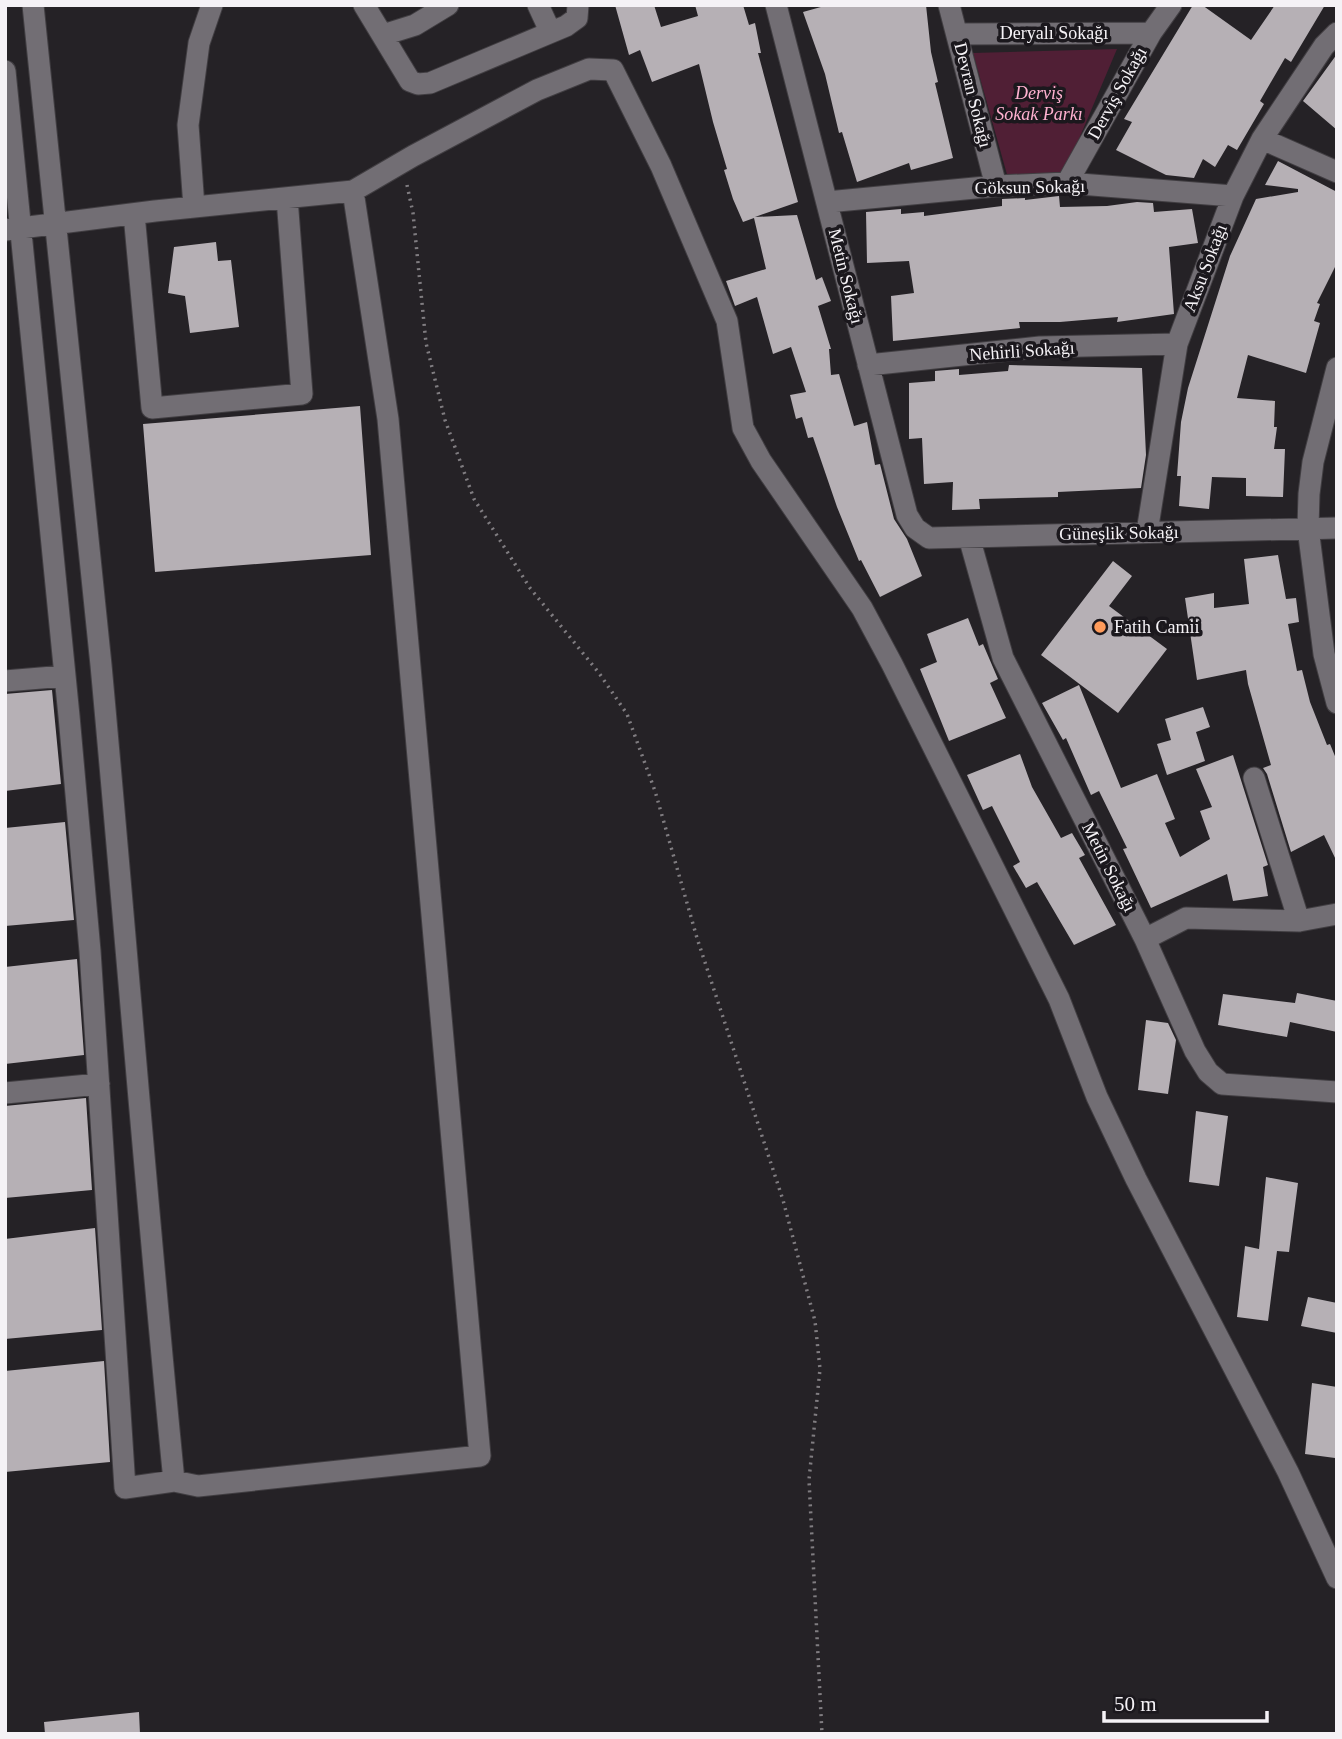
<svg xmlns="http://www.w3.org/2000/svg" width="1342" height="1739" viewBox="0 0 1342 1739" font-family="Georgia,serif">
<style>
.green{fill:#501f35}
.building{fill:#b6b0b5}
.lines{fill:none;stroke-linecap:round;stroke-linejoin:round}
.minor-casing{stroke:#413e42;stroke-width:23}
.path{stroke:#807d81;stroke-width:3.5;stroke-dasharray:2 5;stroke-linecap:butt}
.minor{stroke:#726e74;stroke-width:21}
.poi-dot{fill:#ff9b5b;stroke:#1b181d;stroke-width:2.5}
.labels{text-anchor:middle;stroke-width:7;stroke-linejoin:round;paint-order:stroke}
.street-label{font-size:18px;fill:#f5f2f6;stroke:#1b181d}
.park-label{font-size:18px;font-style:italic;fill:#ffb1d0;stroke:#1b181d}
.poi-label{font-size:18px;fill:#f5f2f6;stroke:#1b181d;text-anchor:start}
</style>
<rect width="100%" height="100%" fill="#252226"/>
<path class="green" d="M 1117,49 L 1065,172 L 1008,178 L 973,53 Z"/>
<path class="building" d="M 615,5 L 654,5 L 661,27 L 698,16 L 695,5 L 743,5 L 749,25 L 755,23 L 761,53 L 758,53 L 798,202 L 755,217 L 797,215 L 816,280 L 822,277 L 831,301 L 818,306 L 831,349 L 829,349 L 831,375 L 839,374 L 854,426 L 867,422 L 875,465 L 880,464 L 894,519 L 907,539 L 922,576 L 880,597 L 861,560 L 859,561 L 837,507 L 813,437 L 808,438 L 802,417 L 796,419 L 790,395 L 806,392 L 791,347 L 773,354 L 757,297 L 735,306 L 726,281 L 766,269 L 754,218 L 743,222 L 733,199 L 724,170 L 727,169 L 713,122 L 699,64 L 652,82 L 640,50 L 629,55 Z
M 828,5 L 926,5 L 931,52 L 938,82 L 935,83 L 953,158 L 911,170 L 909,163 L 857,182 L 842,132 L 839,133 L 825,74 L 803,12 Z
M 1193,5 L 1202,5 L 1251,40 L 1275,5 L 1325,5 L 1291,62 L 1285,58 L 1260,101 L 1264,104 L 1237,150 L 1228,145 L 1215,167 L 1203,159 L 1194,178 L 1166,175 L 1116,150 L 1132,122 L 1124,119 Z
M 1337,54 L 1337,130 L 1303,101 Z
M 1278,161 L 1337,192 L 1337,263 L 1317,303 L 1320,304 L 1314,321 L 1320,323 L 1306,373 L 1248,355 L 1237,398 L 1275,401 L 1274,427 L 1277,427 L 1274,449 L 1285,449 L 1283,497 L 1246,496 L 1246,478 L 1212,477 L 1209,509 L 1179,506 L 1181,476 L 1177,476 L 1181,422 L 1188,388 L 1230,256 L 1256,199 L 1298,192 L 1298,189 L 1265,185 Z
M 1059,196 L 1060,207 L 1107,206 L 1137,202 L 1153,203 L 1154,212 L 1192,209 L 1198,243 L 1169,247 L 1174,314 L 1117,322 L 1118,317 L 1060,322 L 1019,322 L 1020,328 L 893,341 L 891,296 L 914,293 L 909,261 L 867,263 L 866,212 L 901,209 L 901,214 L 924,212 L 924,216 L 1002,206 L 1002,199 L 1025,198 L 1025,200 Z
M 216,242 L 218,261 L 231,260 L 239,327 L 190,333 L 185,296 L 168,293 L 174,247 Z
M 1009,365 L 1142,368 L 1146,455 L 1141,488 L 1058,492 L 1058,497 L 979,499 L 980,509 L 952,510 L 953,482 L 924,484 L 922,438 L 909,439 L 909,383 L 935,381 L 935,371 L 959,369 L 959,375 L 1008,371 Z
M 360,406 L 371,555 L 155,572 L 143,424 Z
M 1278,555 L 1286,599 L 1296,598 L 1299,622 L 1288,624 L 1297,671 L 1302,670 L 1310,702 L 1327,745 L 1330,744 L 1337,761 L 1337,862 L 1324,835 L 1291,852 L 1267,774 L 1263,768 L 1271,765 L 1248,684 L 1246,670 L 1197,680 L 1185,598 L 1214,593 L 1214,608 L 1249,604 L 1244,559 Z
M 1113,561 L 1132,576 L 1109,606 L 1167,649 L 1118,713 L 1041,655 Z
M 968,618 L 979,646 L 983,644 L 998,679 L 990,683 L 1006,718 L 949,741 L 920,669 L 937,662 L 927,634 Z
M 1079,685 L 1121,788 L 1157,774 L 1175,819 L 1165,823 L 1180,857 L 1210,839 L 1200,811 L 1212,807 L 1196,769 L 1233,755 L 1268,865 L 1263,867 L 1268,896 L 1233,901 L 1227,874 L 1151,908 L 1123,849 L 1127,848 L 1099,791 L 1091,795 L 1066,738 L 1063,740 L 1042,703 Z
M 52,690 L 61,784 L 5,791 L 5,694 Z
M 1203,707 L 1210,727 L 1196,732 L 1205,761 L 1167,775 L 1157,744 L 1171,740 L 1165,719 Z
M 1020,754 L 1032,787 L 1061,838 L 1072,833 L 1085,855 L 1079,858 L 1116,925 L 1074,945 L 1037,882 L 1026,888 L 1013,866 L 1020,862 L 992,806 L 983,810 L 967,775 Z
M 65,822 L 74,920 L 5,926 L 5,828 Z
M 77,959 L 84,1055 L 5,1064 L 5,967 Z
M 1297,993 L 1337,1001 L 1337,1032 L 1290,1022 L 1287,1037 L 1218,1025 L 1223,994 L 1295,1003 Z
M 1146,1020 L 1168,1023 L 1176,1040 L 1168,1094 L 1138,1090 Z
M 86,1098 L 92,1190 L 5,1198 L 5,1106 Z
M 1196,1111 L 1228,1116 L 1219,1186 L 1189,1182 Z
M 1266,1177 L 1298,1183 L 1289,1252 L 1277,1251 L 1268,1321 L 1237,1317 L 1245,1246 L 1259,1249 Z
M 95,1228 L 102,1330 L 5,1339 L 5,1239 Z
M 1308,1297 L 1337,1303 L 1337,1333 L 1301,1326 Z
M 104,1361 L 110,1462 L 5,1472 L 5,1371 Z
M 1312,1383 L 1337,1387 L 1335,1458 L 1305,1454 Z
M 139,1712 L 140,1734 L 45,1734 L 44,1722 Z"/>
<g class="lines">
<defs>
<path id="minor" d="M 33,5 C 57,225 80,445 101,665 C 126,937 147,1209 174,1481
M 364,5 L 410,81 L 418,84 L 430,83 L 566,26 L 577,18 L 578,5
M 538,5 L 550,31
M 776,5 L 907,515 L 915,528 L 929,538 L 1337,528
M 949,5 L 996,186
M 957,34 L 1151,33
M 383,35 L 415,25 L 448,5
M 5,71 L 69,716 L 90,951 L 125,1488 L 174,1481 L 198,1486 L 480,1456 L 388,419 L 353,191
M 1262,139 L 1337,172
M 1067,183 L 1151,33 L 1171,5
M 827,202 L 996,186 L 1067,183 L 1233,196
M 194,207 L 188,125 L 199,43 L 212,5
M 134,214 L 152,408 L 302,394 L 287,198
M 5,230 L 155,211 L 353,191 L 413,156 L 537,90 L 589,69 L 613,70 L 661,166 L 727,321 L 743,428 L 761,461 L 862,608 L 892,664 L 1059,999 L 1097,1097 L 1136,1179 L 1288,1472 L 1337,1578
M 868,365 L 1040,347 L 1177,344
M 1337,368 L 1313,462 L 1309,494 L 1308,528 L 1324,654 L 1337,703
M 1147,532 L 1177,344 L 1233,196 L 1262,139 L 1324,46 L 1337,33
M 969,537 L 1003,658 L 1145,939 L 1195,1051 L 1208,1072 L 1222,1084 L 1337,1092
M 5,681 L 65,676
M 1254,778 L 1299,921
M 1145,939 L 1186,918 L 1299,921 L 1337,914
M 5,1093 L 99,1084"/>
</defs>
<use href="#minor" class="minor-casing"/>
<path class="path" d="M 407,185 L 413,213 L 426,343 L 445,420 L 474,499 L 530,588 L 599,673 L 627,714 L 655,791 L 697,938 L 783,1200 L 815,1321 L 820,1369 L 809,1480 L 822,1734"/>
<use href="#minor" class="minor"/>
</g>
<circle class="poi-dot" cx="1100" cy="627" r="7"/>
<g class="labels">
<g class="street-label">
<text x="1054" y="39">Deryalı Sokağı</text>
<text transform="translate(1117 93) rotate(-61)" y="6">Derviş Sokağı</text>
<text transform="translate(973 95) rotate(76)" y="6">Devran Sokağı</text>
<text transform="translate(1030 187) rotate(-1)" y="6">Göksun Sokağı</text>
<text transform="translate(1205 268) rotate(-69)" y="6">Aksu Sokağı</text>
<text transform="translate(846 276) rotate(76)" y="6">Metin Sokağı</text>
<text transform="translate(1022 351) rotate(-4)" y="6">Nehirli Sokağı</text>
<text transform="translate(1119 533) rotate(-1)" y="6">Güneşlik Sokağı</text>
<text transform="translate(1109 867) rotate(63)" y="6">Metin Sokağı</text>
</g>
<g class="park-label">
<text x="1039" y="99">Derviş<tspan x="1039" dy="21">Sokak Parkı</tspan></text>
</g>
<g class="poi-label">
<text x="1114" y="633">Fatih Camii</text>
</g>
</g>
<rect width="1342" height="1739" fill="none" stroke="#f5f2f6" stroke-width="14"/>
<path d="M1104 1711v10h163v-10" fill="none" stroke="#f5f2f6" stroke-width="3.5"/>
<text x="1114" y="1711" font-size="21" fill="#f5f2f6" stroke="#1b181d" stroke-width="5" paint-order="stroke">50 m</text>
</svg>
